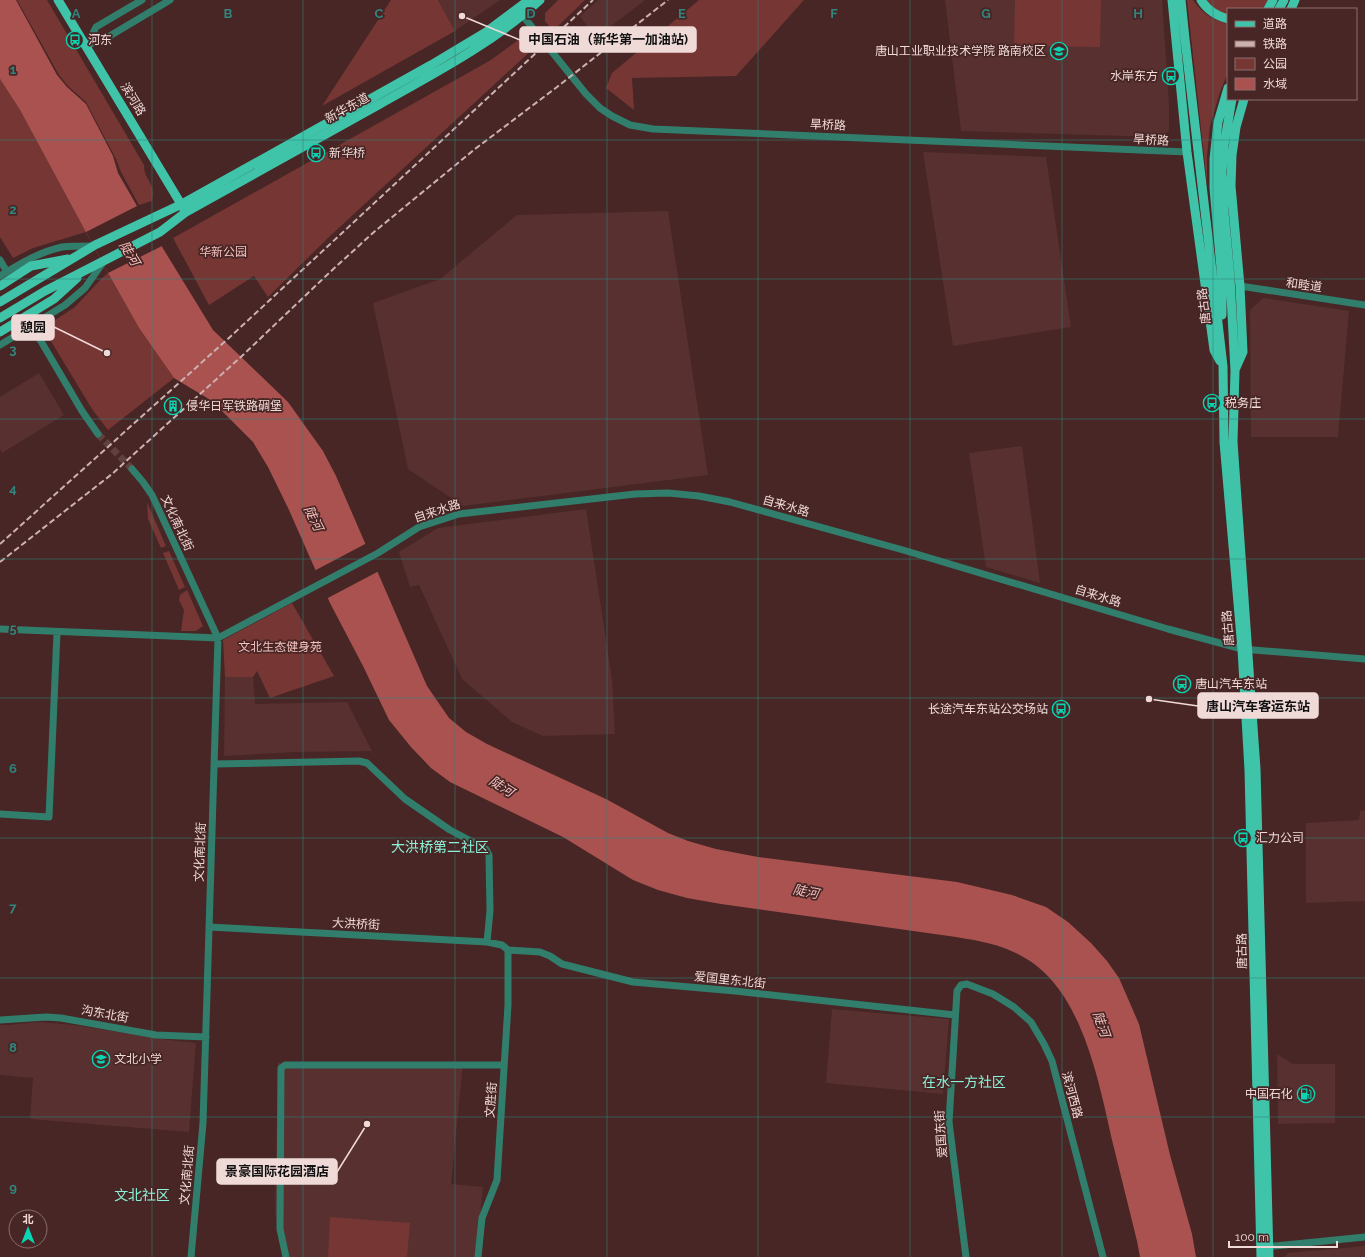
<svg xmlns="http://www.w3.org/2000/svg" width="1365" height="1257" viewBox="0 0 1365 1257" font-family="Raleway,'Noto Sans SC',sans-serif">
<style>
.built{fill:#57302f}
.green{fill:#763634}
.water{fill:#aa524f}
.pier{fill:#472625}
.lines{fill:none;stroke-linecap:round;stroke-linejoin:round}
.minor-tunnel{stroke:#604140;stroke-width:7;stroke-dasharray:7 3.5;stroke-linecap:butt}
.minor{stroke:#317e6d;stroke-width:7}
.major{stroke:#3fc4aa;stroke-width:9}
.rail{stroke:#cbb2b1;stroke-width:2;stroke-dasharray:6 3;stroke-linecap:butt}
.grid{fill:none;stroke:#31857e;stroke-width:1;stroke-opacity:0.55}
.labels{text-anchor:middle;stroke-width:3.5;stroke-linejoin:round;paint-order:stroke}
.poi-label{font-size:12px;fill:#f0dad8;stroke:#472625;text-anchor:start}
.street-label{font-size:12px;fill:#f0dad8;stroke:#472625}
.park-label{font-size:12px;fill:#f4c1bd;stroke:#472625}
.water-label{font-size:13px;font-style:italic;fill:#f5c2bf;stroke:#472625}
.quarter-label{font-size:14px;fill:#8df0d9;stroke:#472625}
.grid-label{font-size:13px;text-anchor:middle;font-weight:bold;fill:#31857e;stroke:#472625;stroke-width:3.5;stroke-linejoin:round;paint-order:stroke}
.leader{fill:none;stroke:#f0dad8;stroke-width:1.5}
.callout-dot{fill:#f0dad8;stroke:#472625;stroke-width:1.5}
.callout{fill:#f0dad8;stroke:#f0dad8;stroke-width:1.5}
.callout-label{font-size:13px;text-anchor:middle;font-weight:bold;fill:#111}
</style>
<rect width="100%" height="100%" fill="#472625"/>
<path class="built" d="M 438,0 L 500,0 L 455,31 Z
M 598,0 L 645,0 L 596,38 L 580,16 Z
M 945,0 L 1162,0 L 1169,103 L 1169,131 L 1159,137 L 961,131 Z
M 923,152 L 1046,157 L 1071,327 L 953,346 Z
M 668,211 L 708,475 L 463,506 L 408,469 L 373,303 L 440,279 L 517,215 Z
M 1263,298 L 1349,311 L 1338,437 L 1251,437 L 1250,310 Z
M 39,373 L 64,415 L 2,453 L 0,449 L 0,397 Z
M 1022,446 L 1033,529 L 1040,583 L 986,567 L 969,453 Z
M 586,509 L 612,679 L 615,734 L 543,736 L 512,722 L 462,679 L 419,585 L 410,587 L 399,552 L 438,528 Z
M 225,677 L 253,677 L 255,704 L 347,702 L 372,751 L 295,752 L 224,756 Z
M 1365,810 L 1365,901 L 1306,903 L 1306,823 L 1359,820 L 1360,811 Z
M 832,1009 L 949,1019 L 943,1094 L 826,1083 Z
M 38,1022 L 74,1025 L 169,1040 L 196,1043 L 189,1132 L 30,1119 L 33,1078 L 0,1075 L 0,1025 L 8,1025 Z
M 1277,1054 L 1293,1064 L 1335,1064 L 1335,1123 L 1278,1124 Z
M 278,1063 L 463,1064 L 451,1184 L 483,1187 L 476,1257 L 285,1257 L 278,1232 L 275,1212 Z
M 1365,1246 L 1365,1257 L 1284,1257 L 1288,1253 Z"/>
<path class="green" d="M 17,0 L 47,0 L 144,165 C 144,181 156,181 152,201 L 139,205 L 121,172 L 116,159 L 86,102 L 68,86 L 59,75 Z
M 391,0 L 438,0 L 455,31 L 322,106 Z
M 558,0 L 585,0 L 553,31 L 545,21 L 545,13 Z
M 699,0 L 804,0 L 736,76 L 632,78 L 634,110 L 606,88 L 612,73 Z
M 1015,0 L 1101,0 L 1100,47 L 1014,46 Z
M 1187,0 L 1193,0 C 1202,13 1213,20 1228,24 L 1228,73 L 1220,92 L 1210,126 L 1207,157 L 1207,184 Z
M 1203,0 L 1268,0 L 1262,9 L 1228,9 L 1228,15 L 1213,10 Z
M 521,38 L 530,40 L 535,47 L 329,237 L 268,297 L 254,276 L 209,305 L 173,238 L 491,60 Z
M 0,79 L 20,110 L 86,232 L 33,248 L 13,258 L 0,237 Z
M 108,273 L 139,328 L 174,378 L 108,430 L 92,409 L 43,328 L 75,307 L 101,279 Z
M 147,502 L 166,546 L 161,548 L 148,519 Z
M 169,551 L 185,587 L 179,590 L 163,553 Z
M 187,590 L 203,626 L 196,631 L 181,631 L 184,610 L 179,600 L 180,595 Z
M 292,603 L 334,676 L 270,698 L 257,671 L 253,677 L 225,677 L 223,640 Z
M 330,1217 L 410,1223 L 407,1257 L 328,1257 Z"/>
<path class="water" d="M 0,0 L 16,0 L 57,75 L 67,87 L 86,104 L 113,156 L 118,173 L 137,206 L 213,330 L 288,402 L 323,451 L 336,476 L 427,686 L 449,718 L 466,732 L 487,744 L 606,799 L 668,833 L 688,841 L 716,849 L 758,857 L 957,882 L 1012,895 L 1046,907 L 1068,922 L 1091,943 L 1107,961 L 1119,978 L 1139,1024 L 1170,1155 L 1192,1234 L 1196,1257 L 1140,1257 L 1137,1241 C 1129,1209 1121,1176 1113,1144 C 1100,1087 1085,1005 1038,967 C 1013,947 987,942 956,937 L 721,904 L 687,898 L 658,890 L 633,880 L 563,837 L 450,782 L 431,768 L 411,747 L 389,720 L 363,666 L 330,603 L 289,510 L 268,467 L 253,442 L 212,401 L 174,378 L 139,328 L 108,273 L 20,110 L 0,79 Z"/>
<path class="pier" d="M 139,205 L 164,245 L 108,273 L 86,232 Z
M 367,543 L 379,571 L 326,599 L 314,571 Z"/>
<g class="lines">
<path class="minor-tunnel" d="M 98,434 L 132,469"/>
<path class="minor" d="M 519,11 L 586,94 L 600,108 L 612,116 L 630,125 L 653,129 L 1187,152
M 87,45 L 103,40 L 170,0
M 87,45 L 96,27 L 142,0
M 0,260 L 7,272
M 0,276 C 20,264 39,252 62,247 C 72,246 83,246 93,246
M 1240,286 L 1365,305
M 32,326 L 82,411 L 98,434
M 0,345 L 65,305 L 85,288 L 104,261
M 132,469 L 143,482 L 152,495 L 218,638 L 203,1123 L 191,1257
M 0,629 L 218,638 L 378,553 L 419,527 L 459,514 L 635,494 L 668,493 L 699,496 L 730,502 L 903,550 L 1168,629 L 1242,649 L 1365,659
M 214,764 L 359,761 L 367,763 L 405,799 L 450,830 L 486,849 L 489,855 L 490,911 L 487,942
M 0,814 L 49,817 L 57,633
M 209,927 L 487,942 L 502,945 L 508,950 L 508,1005 L 497,1180 L 482,1218 L 478,1257
M 508,950 L 540,952 L 550,956 L 562,964 L 633,982 L 735,991 L 955,1015
M 0,1020 L 46,1017 L 61,1018 L 156,1035 L 206,1037
M 1264,1247 L 1365,1237
M 286,1257 L 280,1229 L 281,1068 L 285,1065 L 504,1065
M 966,1257 L 949,1122 L 957,991 L 961,985 L 967,984 L 993,994 L 1014,1007 L 1031,1022 L 1044,1044 L 1052,1061 L 1103,1257"/>
<path class="major" d="M 58,0 L 184,209
M 1172,0 L 1187,152 L 1214,350 L 1220,361
M 1181,0 L 1185,39 L 1223,366 L 1224,442 L 1242,649 L 1249,770 L 1261,1257
M 1201,0 C 1207,10 1217,16 1228,19
M 1268,9 L 1273,0
M 1279,9 L 1284,0
M 1291,9 L 1295,0
M 1232,99 L 1224,145 L 1222,173 L 1224,212 L 1230,277 L 1235,371 L 1233,442 L 1256,769 L 1269,1257
M 0,286 L 31,266 L 68,259
M 0,302 L 95,245 L 182,204 L 431,65 L 486,32 L 529,0
M 1222,315 L 1222,280 L 1214,188 L 1214,159 L 1218,122 L 1228,88
M 0,318 L 45,291 L 160,232 L 186,212 C 250,176 315,140 380,104 C 435,73 493,43 540,0
M 0,332 L 54,299 L 77,278
M 1235,370 L 1243,352 L 1240,286 L 1231,186 L 1232,155 L 1236,127 L 1244,99"/>
<path class="rail" d="M 0,544 L 230,337 L 593,0
M 0,562 L 112,474 L 243,355 L 329,273 L 374,232 L 475,149 L 557,87 L 668,0"/>
</g>
<path class="grid" d="M 152,0 L 152,1257M 303,0 L 303,1257M 455,0 L 455,1257M 607,0 L 607,1257M 758,0 L 758,1257M 910,0 L 910,1257M 1062,0 L 1062,1257M 1213,0 L 1213,1257M 0,140 L 1365,140M 0,279 L 1365,279M 0,419 L 1365,419M 0,559 L 1365,559M 0,698 L 1365,698M 0,838 L 1365,838M 0,978 L 1365,978M 0,1117 L 1365,1117"/>
<defs>
<symbol id="bus-ring" viewBox="-11 -11 22 22"><circle r="9.5" fill="#472625" stroke="#09d5b5" stroke-width="1.5"/><path d="M-5-6H5V4H4V6H2V4H-2V6H-4V4H-5ZM-3.5-4V0h7V-4ZM-3.5 1.2v1.5H-2V1.2ZM2 1.2v1.5H3.5V1.2Z" fill="#09d5b5"/></symbol>
<symbol id="university-ring" viewBox="-11 -11 22 22"><circle r="9.5" fill="#472625" stroke="#09d5b5" stroke-width="1.5"/><path d="M0-5L7-2L0 1L-7-2ZM-4 1L0 2.5L4 1V4Q0 6-4 4Z" fill="#09d5b5"/></symbol>
<symbol id="building-ring" viewBox="-11 -11 22 22"><circle r="9.5" fill="#472625" stroke="#09d5b5" stroke-width="1.5"/><path d="M-4-6H4V6H1V3H-1V6H-4ZM-2.5-4.3h1.7v1.8h-1.7ZM.8-4.3h1.7v1.8H.8ZM-2.5-1h1.7V.8h-1.7ZM.8-1h1.7V.8H.8Z" fill="#09d5b5"/></symbol>
<symbol id="school-ring" viewBox="-11 -11 22 22"><circle r="9.5" fill="#472625" stroke="#09d5b5" stroke-width="1.5"/><path d="M0-5L7-2L0 1L-7-2ZM-4 1L0 2.5L4 1V4Q0 6-4 4Z" fill="#09d5b5"/></symbol>
<symbol id="fuel-ring" viewBox="-11 -11 22 22"><circle r="9.5" fill="#472625" stroke="#09d5b5" stroke-width="1.5"/><path d="M-5.5-6h7V0h2V4h1.3V-2.5L3-4.5l.8-.8L6-3V5H2.5V1h-1V6h-7ZM-4.2-4.7v3.2H.2V-4.7Z" fill="#09d5b5"/></symbol>
</defs>
<g fill-rule="evenodd">
<use href="#bus-ring" x="65" y="30" width="20" height="20"/>
<use href="#university-ring" x="1049" y="41" width="20" height="20"/>
<use href="#bus-ring" x="1161" y="66" width="20" height="20"/>
<use href="#bus-ring" x="306" y="143" width="20" height="20"/>
<use href="#bus-ring" x="1202" y="393" width="20" height="20"/>
<use href="#building-ring" x="163" y="396" width="20" height="20"/>
<use href="#bus-ring" x="1172" y="674" width="20" height="20"/>
<use href="#bus-ring" x="1051" y="699" width="20" height="20"/>
<use href="#bus-ring" x="1233" y="828" width="20" height="20"/>
<use href="#school-ring" x="91" y="1049" width="20" height="20"/>
<use href="#fuel-ring" x="1296" y="1084" width="20" height="20"/>
</g>
<g class="labels">
<g class="poi-label">
<text x="88" y="44">河东</text>
<text x="1046" y="55" text-anchor="end">唐山工业职业技术学院 路南校区</text>
<text x="1158" y="80" text-anchor="end">水岸东方</text>
<text x="329" y="157">新华桥</text>
<text x="1225" y="407">税务庄</text>
<text x="186" y="410">侵华日军铁路碉堡</text>
<text x="1195" y="688">唐山汽车东站</text>
<text x="1048" y="713" text-anchor="end">长途汽车东站公交场站</text>
<text x="1256" y="842">汇力公司</text>
<text x="114" y="1063">文北小学</text>
<text x="1293" y="1098" text-anchor="end">中国石化</text>
</g>
<g class="street-label">
<text transform="translate(133 99) rotate(59)" y="4">滨河路</text>
<text transform="translate(347 108) rotate(-29)" y="4">新华东道</text>
<text transform="translate(828 125) rotate(2)" y="4">旱桥路</text>
<text transform="translate(1151 140) rotate(3)" y="4">旱桥路</text>
<text transform="translate(1304 285) rotate(8)" y="4">和睦道</text>
<text transform="translate(1204 306) rotate(-97)" y="4">唐古路</text>
<text transform="translate(786 506) rotate(16)" y="4">自来水路</text>
<text transform="translate(437 511) rotate(-18)" y="4">自来水路</text>
<text transform="translate(177 523) rotate(65)" y="4">文化南北街</text>
<text transform="translate(1098 596) rotate(17)" y="4">自来水路</text>
<text transform="translate(1228 628) rotate(-95)" y="4">唐古路</text>
<text transform="translate(200 852) rotate(-88)" y="4">文化南北街</text>
<text transform="translate(356 924) rotate(3)" y="4">大洪桥街</text>
<text transform="translate(1242 951) rotate(-91)" y="4">唐古路</text>
<text transform="translate(730 980) rotate(6)" y="4">爱国里东北街</text>
<text transform="translate(105 1014) rotate(10)" y="4">沟东北街</text>
<text transform="translate(1072 1095) rotate(75)" y="4">滨河西路</text>
<text transform="translate(491 1100) rotate(-86)" y="4">文胜街</text>
<text transform="translate(941 1134) rotate(-94)" y="4">爱国东街</text>
<text transform="translate(187 1175) rotate(-85)" y="4">文化南北街</text>
</g>
<g class="park-label">
<text x="223" y="256">华新公园</text>
<text x="280" y="651">文北生态健身苑</text>
</g>
<g class="water-label">
<text transform="translate(130 253) rotate(59)" y="5">陡河</text>
<text transform="translate(314 518) rotate(64)" y="5">陡河</text>
<text transform="translate(502 786) rotate(32)" y="5">陡河</text>
<text transform="translate(806 891) rotate(11)" y="5">陡河</text>
<text transform="translate(1102 1024) rotate(70)" y="5">陡河</text>
</g>
<g class="quarter-label">
<text x="440" y="852">大洪桥第二社区</text>
<text x="964" y="1087">在水一方社区</text>
<text x="142" y="1200">文北社区</text>
</g>
</g>
<g class="grid-label">
<text x="76" y="18">A</text>
<text x="228" y="18">B</text>
<text x="379" y="18">C</text>
<text x="531" y="18">D</text>
<text x="682" y="18">E</text>
<text x="834" y="18">F</text>
<text x="986" y="18">G</text>
<text x="1138" y="18">H</text>
<text x="13" y="74">1</text>
<text x="13" y="214">2</text>
<text x="13" y="354">3</text>
<text x="13" y="493">4</text>
<text x="13" y="633">5</text>
<text x="13" y="773">6</text>
<text x="13" y="912">7</text>
<text x="13" y="1052">8</text>
<text x="13" y="1192">9</text>
</g>
<path class="leader" d="M462 16L520 40M107 353L54 327M1149 699L1198 706M367 1124L337 1172"/>
<g class="callout-dot">
<circle cx="462" cy="16" r="4"/>
<circle cx="107" cy="353" r="4"/>
<circle cx="1149" cy="699" r="4"/>
<circle cx="367" cy="1124" r="4"/>
</g>
<g class="callout">
<rect x="520" y="27" width="176" height="25" rx="4"/>
<rect x="12" y="315" width="42" height="25" rx="4"/>
<rect x="1198" y="693" width="120" height="25" rx="4"/>
<rect x="217" y="1159" width="120" height="25" rx="4"/>
</g>
<g class="callout-label">
<text x="608" y="44">中国石油（新华第一加油站)</text>
<text x="33" y="332">憩园</text>
<text x="1258" y="711">唐山汽车客运东站</text>
<text x="277" y="1176">景豪国际花园酒店</text>
</g>
<rect x="1227" y="8" width="130" height="92" fill="#472625" stroke="#8b6e6d"/>
<rect x="1235" y="21" width="20" height="6" fill="#3fc4aa" stroke="#8b6e6d"/>
<text x="1263" y="28" font-size="12" fill="#f0dad8">道路</text>
<rect x="1235" y="41" width="20" height="6" fill="#cbb2b1" stroke="#8b6e6d"/>
<text x="1263" y="48" font-size="12" fill="#f0dad8">铁路</text>
<rect x="1235" y="58" width="20" height="12" fill="#763634" stroke="#8b6e6d"/>
<text x="1263" y="68" font-size="12" fill="#f0dad8">公园</text>
<rect x="1235" y="78" width="20" height="12" fill="#aa524f" stroke="#8b6e6d"/>
<text x="1263" y="88" font-size="12" fill="#f0dad8">水域</text>
<g transform="translate(28 1229)"><circle r="19" fill="#472625" stroke="#8b6e6d"/>
<path d="M0-3L7 15L0 10L-7 15Z" fill="#09d5b5"/>
<text y="-6" font-size="11" font-weight="bold" text-anchor="middle" fill="#f0dad8">北</text>
</g>
<path d="M1229 1241v6h108v-6" fill="none" stroke="#f0dad8" stroke-width="2"/>
<text x="1235" y="1241" font-size="12" fill="#f0dad8" stroke="#472625" stroke-width="3" paint-order="stroke">100 m</text>
</svg>
